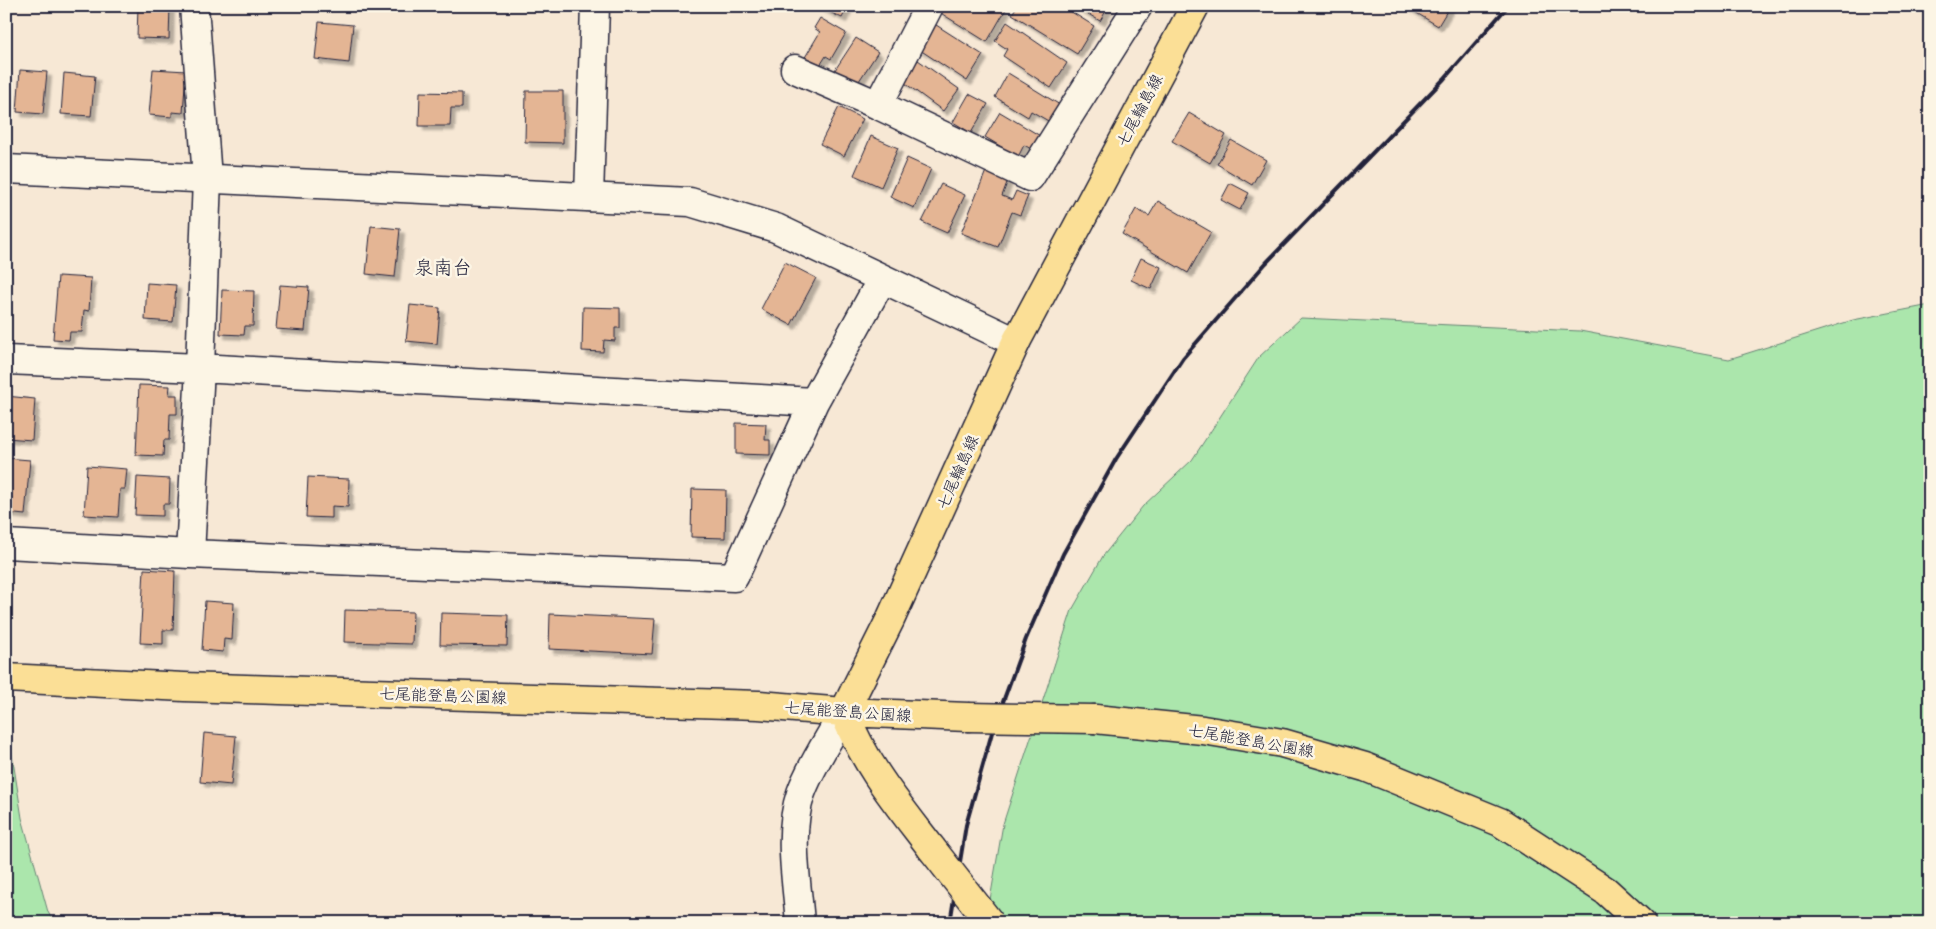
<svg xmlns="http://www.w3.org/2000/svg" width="1936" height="929" viewBox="0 0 1936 929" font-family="Mynerve,'Klee One',sans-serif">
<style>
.green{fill:#abe6ac;stroke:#668474}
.building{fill:#e4b594;stroke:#22223b;filter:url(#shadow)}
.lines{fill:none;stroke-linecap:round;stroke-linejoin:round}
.street-casing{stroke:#22223b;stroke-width:31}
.secondary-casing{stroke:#22223b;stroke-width:31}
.primary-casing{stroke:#22223b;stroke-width:31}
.street{stroke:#fcf5e5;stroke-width:28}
.secondary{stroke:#fcf5e5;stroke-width:28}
.primary{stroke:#fbdf96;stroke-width:28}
.rail{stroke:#22223b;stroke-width:4}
.primary-bridge-casing{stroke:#22223b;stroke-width:31;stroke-linecap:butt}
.primary-bridge{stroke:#fbdf96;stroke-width:28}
.labels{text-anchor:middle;stroke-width:5;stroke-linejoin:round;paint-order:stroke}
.street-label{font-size:16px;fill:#22223b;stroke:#fcf5e5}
.quarter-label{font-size:19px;fill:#22223b;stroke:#fcf5e5}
</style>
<defs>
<filter id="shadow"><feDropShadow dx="4.5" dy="4.5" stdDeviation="1" flood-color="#0004"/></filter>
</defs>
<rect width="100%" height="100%" fill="#f7e8d5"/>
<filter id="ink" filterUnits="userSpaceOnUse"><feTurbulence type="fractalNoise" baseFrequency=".02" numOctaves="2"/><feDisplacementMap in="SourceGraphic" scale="10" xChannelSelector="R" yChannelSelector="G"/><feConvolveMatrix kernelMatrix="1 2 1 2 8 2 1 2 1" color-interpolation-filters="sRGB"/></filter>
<g filter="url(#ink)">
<path class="green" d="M 1930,305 L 1930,923 L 986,923 L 1003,824 L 1072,610 L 1103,556 L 1143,506 L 1192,460 L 1259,357 L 1301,318 L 1580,331 L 1729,359 L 1853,320 Z
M 6,729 L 8,729 L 22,818 L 48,912 L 54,923 L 6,923 Z"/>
<path class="building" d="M 138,6 L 170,6 L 169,39 L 137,38 Z
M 817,6 L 848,6 L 842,18 Z
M 942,6 L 1001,6 L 1006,9 L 987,42 L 939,12 Z
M 1017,6 L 1062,6 L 1094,26 L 1077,54 L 1012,14 Z
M 1075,6 L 1109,6 L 1100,21 Z
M 1405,6 L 1450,6 L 1438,26 Z
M 820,18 L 846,33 L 831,59 L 826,56 L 819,67 L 804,59 L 820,32 L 814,28 Z
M 319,22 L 353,25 L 349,63 L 315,59 Z
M 1007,22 L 1067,63 L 1051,88 L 1003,56 L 1007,49 L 995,41 Z
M 933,23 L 983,55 L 967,81 L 917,48 Z
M 856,38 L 878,52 L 855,87 L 833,73 Z
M 918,60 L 959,89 L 943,111 L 902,81 Z
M 153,69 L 186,71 L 183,113 L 172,112 L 172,117 L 149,115 Z
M 20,70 L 47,72 L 43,114 L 17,112 Z
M 64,73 L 95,76 L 91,116 L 61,114 Z
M 1008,73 L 1060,105 L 1050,122 L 1031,111 L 1028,117 L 995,97 Z
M 526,91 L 563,91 L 563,143 L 525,142 Z
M 420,92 L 462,93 L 462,108 L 451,108 L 450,126 L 419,126 Z
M 969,94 L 988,104 L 971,133 L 953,122 Z
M 839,107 L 863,119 L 844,156 L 820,144 Z
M 1000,112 L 1042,137 L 1035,151 L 1024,145 L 1018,157 L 985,137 Z
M 1189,113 L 1226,135 L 1210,163 L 1172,141 Z
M 871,136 L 898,148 L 881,187 L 854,175 Z
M 1231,140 L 1266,160 L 1252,185 L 1217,164 Z
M 907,158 L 931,169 L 914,208 L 890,197 Z
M 986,171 L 1008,180 L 1002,196 L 1012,200 L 1016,191 L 1028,196 L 1020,215 L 1012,212 L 998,247 L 961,233 Z
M 1230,183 L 1249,193 L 1240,210 L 1221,200 Z
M 941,184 L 965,195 L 947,233 L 922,222 Z
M 1158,201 L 1211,232 L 1188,273 L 1122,234 L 1136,209 L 1149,216 Z
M 371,226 L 400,229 L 395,277 L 366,274 Z
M 1141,258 L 1161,267 L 1151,289 L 1131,280 Z
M 785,262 L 816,278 L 791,325 L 761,309 Z
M 58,276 L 91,278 L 89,311 L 84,310 L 82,332 L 70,332 L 69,340 L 53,339 Z
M 147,283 L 176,285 L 173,322 L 145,320 Z
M 280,285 L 309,287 L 305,331 L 276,329 Z
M 222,290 L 254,291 L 253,326 L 245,326 L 244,335 L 220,334 Z
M 410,305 L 440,308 L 437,344 L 406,341 Z
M 583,307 L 620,308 L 620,328 L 615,328 L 615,341 L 604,340 L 603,352 L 582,351 Z
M 139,385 L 170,386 L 169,395 L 177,395 L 177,414 L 170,414 L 169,440 L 164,440 L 163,456 L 136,455 Z
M 6,396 L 35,399 L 32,440 L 6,438 Z
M 736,423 L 766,424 L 765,440 L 770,440 L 770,455 L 736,454 Z
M 6,458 L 30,460 L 25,515 L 6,513 Z
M 87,466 L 127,469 L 125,489 L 120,489 L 118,517 L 84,515 Z
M 137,477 L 170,479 L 169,504 L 163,504 L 163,516 L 135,515 Z
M 308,477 L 349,479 L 348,507 L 332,506 L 332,518 L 306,517 Z
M 692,489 L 726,490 L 725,538 L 691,537 Z
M 144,569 L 175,571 L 173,630 L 163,630 L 163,644 L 140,643 Z
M 205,601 L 234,603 L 232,640 L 224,639 L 223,652 L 202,650 Z
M 345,610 L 413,612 L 412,644 L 344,642 Z
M 441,613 L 508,615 L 507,646 L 440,645 Z
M 550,614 L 655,619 L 652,654 L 549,649 Z
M 204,733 L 236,736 L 231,785 L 200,782 Z"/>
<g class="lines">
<defs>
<path id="street" d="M 929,6 L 878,105 L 1030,177 L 1138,6
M 795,69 L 878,105
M 589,197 L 595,6
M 6,360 L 200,368 L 814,402
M 6,544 L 190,554 L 734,577 L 814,402 L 882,279
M 190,554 L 200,368 L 207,178 L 194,6
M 800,923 C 797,882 787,833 801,793 C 811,765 830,738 844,712"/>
<path id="secondary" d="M 6,169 L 690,202 L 776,228 L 1016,342"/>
<path id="primary" d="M 6,678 L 184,687 L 759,705 L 844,712 L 968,717
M 1095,719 L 1203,730 L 1282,743 L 1365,767 L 1500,822 L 1606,891 L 1641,923
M 932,849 C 897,803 866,767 844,712 L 890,620 L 1016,342 L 1195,6"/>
</defs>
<use href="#street" class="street-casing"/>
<use href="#secondary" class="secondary-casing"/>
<use href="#primary" class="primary-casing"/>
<use href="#street" class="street"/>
<use href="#secondary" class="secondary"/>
<use href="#primary" class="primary"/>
<path class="rail" d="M 950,923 L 966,825 L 993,729 L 1026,639 L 1063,554 L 1116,459 L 1183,358 L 1266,263 L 1444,79 L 1508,6"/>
<defs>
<path id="primary-bridge" d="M 968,717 L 1095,719
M 932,849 L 990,923"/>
</defs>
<use href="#primary-bridge" class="primary-bridge-casing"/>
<use href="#primary-bridge" class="primary-bridge"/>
</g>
</g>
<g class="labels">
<g class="street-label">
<text transform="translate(1139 110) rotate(-62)" y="6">七尾輪島線</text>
<text transform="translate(957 472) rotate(-66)" y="6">七尾輪島線</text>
<text transform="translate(443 695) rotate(2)" y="6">七尾能登島公園線</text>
<text transform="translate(848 711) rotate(4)" y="6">七尾能登島公園線</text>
<text transform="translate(1251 740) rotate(10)" y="6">七尾能登島公園線</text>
</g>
<g class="quarter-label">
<text x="443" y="274">泉南台</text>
</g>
</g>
<rect width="1936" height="929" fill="none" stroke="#fcf5e5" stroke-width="25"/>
<rect x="12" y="12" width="1911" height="904" fill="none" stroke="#22223b" stroke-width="2" filter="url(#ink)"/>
</svg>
